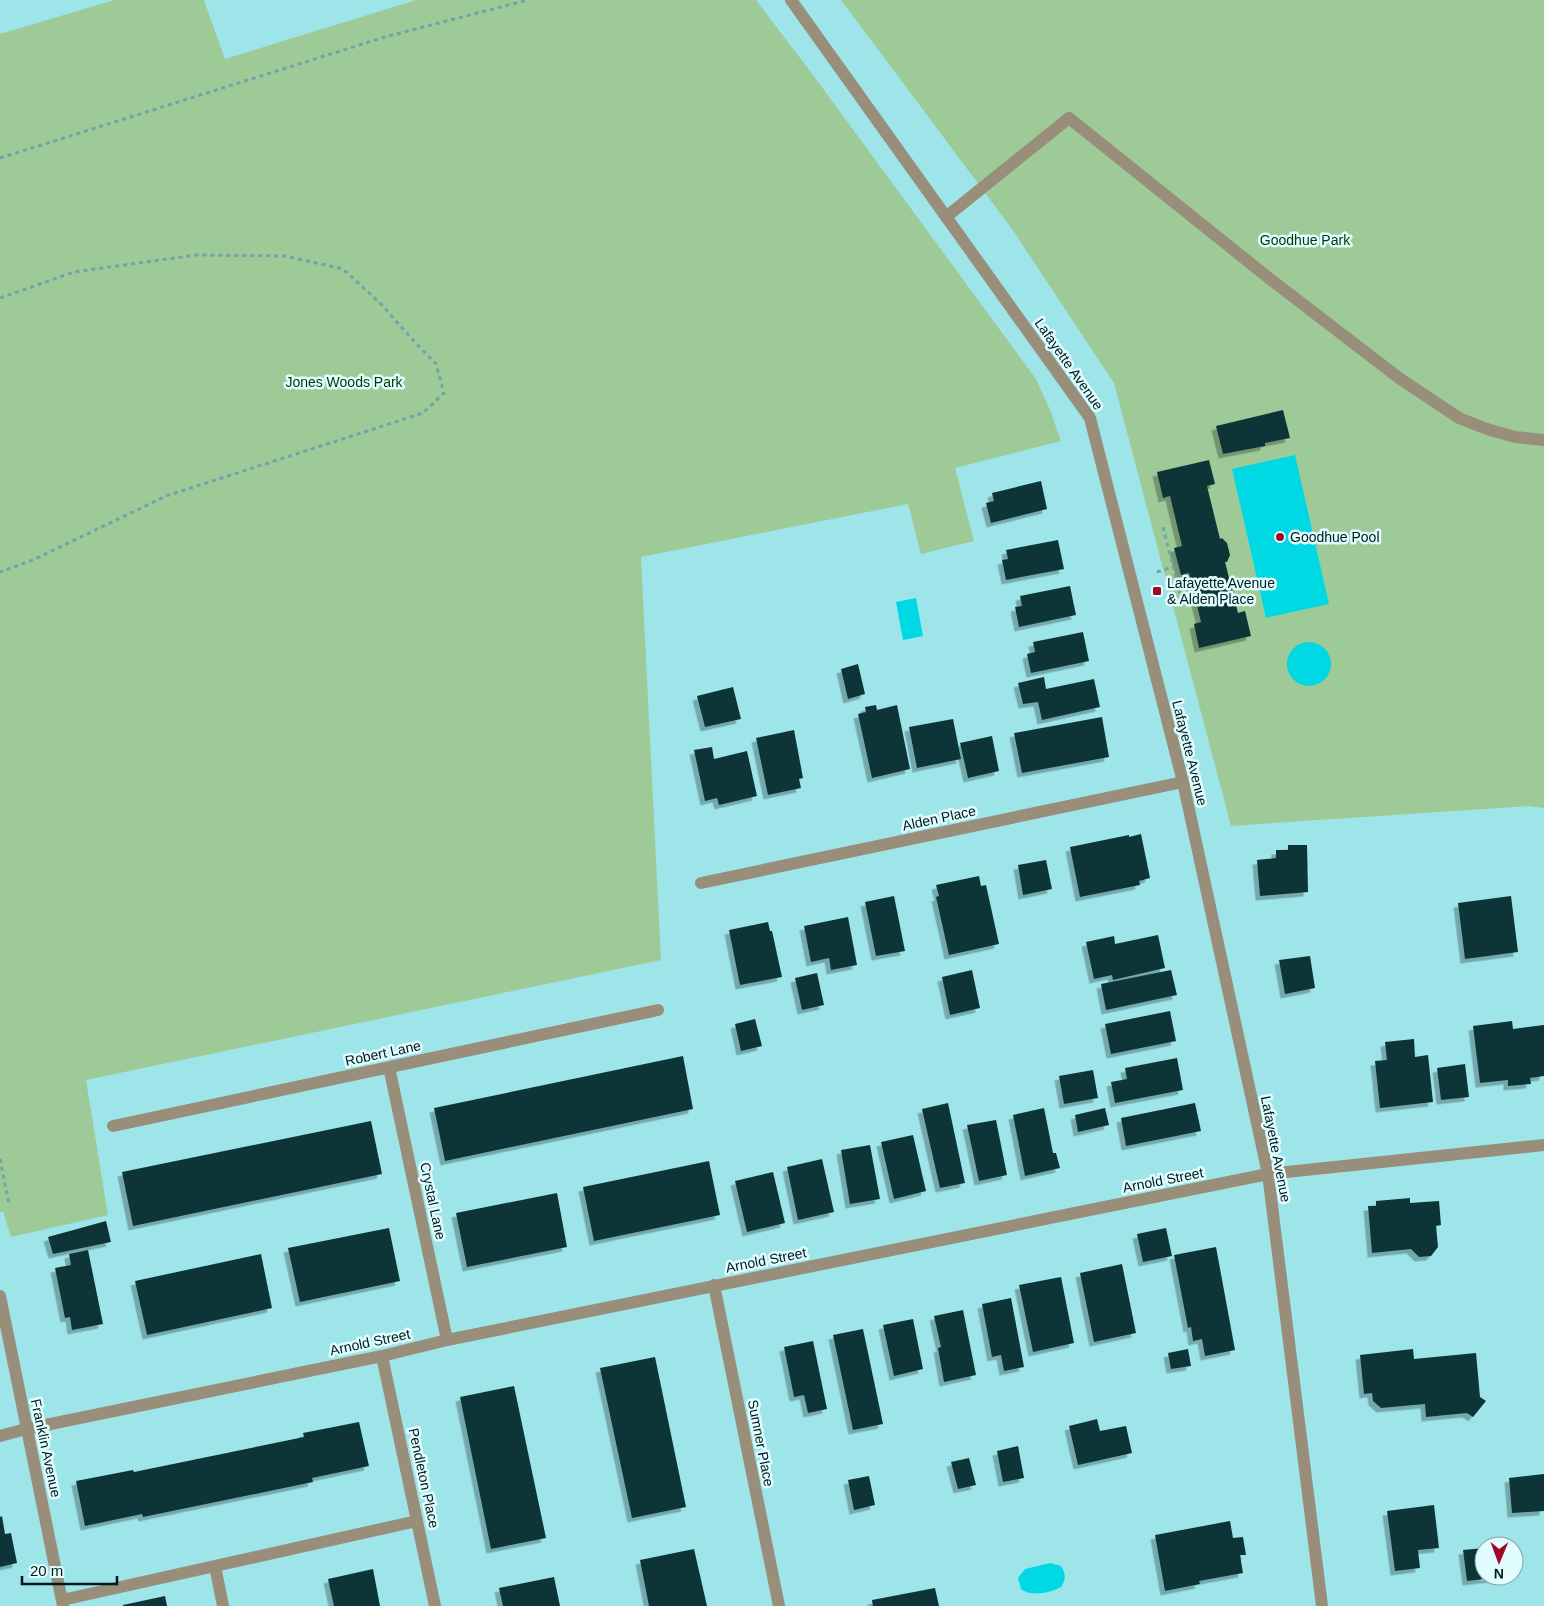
<svg xmlns="http://www.w3.org/2000/svg" width="1544" height="1606" viewBox="0 0 1544 1606" font-family="Arial,sans-serif">
<style>
.green{fill:#9eca98}
.water{fill:#00d9e4}
.building{fill:#0e3437;filter:url(#shadow)}
.lines{fill:none;stroke-linecap:round;stroke-linejoin:round}
.path{stroke:#6da6aa;stroke-width:3;stroke-dasharray:4 4;stroke-linecap:butt}
.service{stroke:#998e7a;stroke-width:12}
.minor{stroke:#998e7a;stroke-width:12}
.poi-dot{fill:#a30525;stroke:#e2fdff;stroke-width:2}
.labels{text-anchor:middle;stroke-width:5;stroke-linejoin:round;paint-order:stroke}
.park-label{font-size:14px;fill:#023700;stroke:#e2fdff}
.street-label{font-size:14px;fill:#001a1c;stroke:#e2fdff}
.poi-label{font-size:14px;fill:#001a1c;stroke:#e2fdff;text-anchor:start}
</style>
<defs>
<filter id="shadow"><feDropShadow dx="-4.5" dy="4.5" stdDeviation="0" flood-color="#0004"/></filter>
</defs>
<rect width="100%" height="100%" fill="#9ee5ea"/>
<path class="green" d="M 114,0 L 204,0 L 225,59 L 416,0 L 756,0 L 813,75 L 1036,379 L 1050,410 L 1061,441 L 955,468 L 974,541 L 921,554 L 908,504 L 641,557 L 661,960 L 86,1080 L 108,1215 L 11,1237 L 3,1212 L 0,1212 L 0,34 Z
M 841,0 L 1544,0 L 1544,808 L 1528,806 L 1231,826 L 1114,383 L 1012,229 Z"/>
<path class="water" d="M 1295,455 L 1329,604 L 1266,618 L 1232,469 Z
M 916,598 L 923,636 L 903,640 L 896,602 Z
M1287 664a22 22 0 1 1 44 0a22 22 0 1 1-44 0Z
M 1050,1563 L 1061,1566 C 1066,1574 1066,1579 1061,1587 C 1050,1593 1031,1597 1021,1589 L 1018,1578 L 1025,1569 Z"/>
<path class="building" d="M 1283,410 L 1290,438 L 1265,443 L 1265,446 L 1223,454 L 1216,426 Z
M 1209,460 L 1215,484 L 1207,486 L 1220,539 L 1222,538 L 1227,543 L 1230,555 L 1227,562 L 1225,562 L 1238,613 L 1245,611 L 1251,636 L 1199,648 L 1194,624 L 1201,622 L 1189,573 L 1181,575 L 1174,548 L 1182,546 L 1170,496 L 1163,498 L 1157,472 Z
M 1041,481 L 1047,509 L 991,523 L 986,503 L 994,501 L 992,493 Z
M 1058,540 L 1064,569 L 1006,580 L 1002,560 L 1008,559 L 1006,550 Z
M 1070,586 L 1076,615 L 1019,627 L 1015,607 L 1022,606 L 1020,596 Z
M 1083,632 L 1089,661 L 1031,673 L 1027,654 L 1035,652 L 1033,642 Z
M 858,664 L 865,694 L 848,699 L 841,669 Z
M 1044,677 L 1046,689 L 1094,679 L 1100,707 L 1042,720 L 1038,702 L 1023,704 L 1018,683 Z
M 733,687 L 741,719 L 705,727 L 697,696 Z
M 876,705 L 877,710 L 897,705 L 910,769 L 872,778 L 858,714 L 866,712 L 865,707 Z
M 1102,717 L 1109,757 L 1022,773 L 1014,733 Z
M 953,719 L 961,759 L 917,768 L 909,727 Z
M 794,730 L 803,778 L 799,779 L 801,788 L 768,795 L 756,738 Z
M 992,736 L 999,771 L 968,778 L 960,743 Z
M 712,747 L 714,759 L 747,751 L 757,796 L 719,805 L 717,798 L 705,801 L 694,750 Z
M 1141,834 L 1150,878 L 1139,881 L 1140,885 L 1080,897 L 1070,847 L 1129,835 L 1129,837 Z
M 1288,845 L 1307,845 L 1308,892 L 1260,896 L 1257,860 L 1276,858 L 1276,850 L 1288,850 Z
M 1046,860 L 1052,889 L 1023,895 L 1018,865 Z
M 979,876 L 981,886 L 986,885 L 999,944 L 949,955 L 936,897 L 939,896 L 936,885 Z
M 894,896 L 905,951 L 876,956 L 865,902 Z
M 1511,896 L 1518,952 L 1465,959 L 1458,903 Z
M 848,917 L 857,965 L 831,970 L 829,958 L 811,962 L 804,926 Z
M 768,922 L 770,931 L 772,931 L 782,977 L 740,985 L 729,930 Z
M 1158,935 L 1165,968 L 1113,980 L 1112,975 L 1094,979 L 1086,942 L 1114,936 L 1115,944 Z
M 1310,956 L 1315,988 L 1285,994 L 1279,960 Z
M 972,970 L 980,1008 L 950,1015 L 942,977 Z
M 1171,970 L 1177,995 L 1106,1010 L 1101,984 Z
M 817,973 L 824,1005 L 802,1010 L 795,978 Z
M 1170,1011 L 1176,1041 L 1111,1054 L 1105,1024 Z
M 755,1019 L 762,1046 L 741,1051 L 735,1024 Z
M 1512,1021 L 1513,1029 L 1544,1025 L 1544,1076 L 1530,1078 L 1531,1084 L 1508,1086 L 1508,1080 L 1480,1083 L 1473,1026 Z
M 1414,1039 L 1415,1057 L 1428,1055 L 1433,1102 L 1380,1108 L 1375,1061 L 1387,1060 L 1385,1042 Z
M 683,1056 L 693,1109 L 445,1161 L 434,1108 Z
M 1177,1058 L 1183,1090 L 1115,1103 L 1111,1082 L 1127,1079 L 1125,1068 Z
M 1465,1064 L 1469,1097 L 1441,1100 L 1437,1068 Z
M 1093,1070 L 1098,1098 L 1064,1104 L 1059,1076 Z
M 948,1103 L 965,1183 L 940,1188 L 922,1109 Z
M 1195,1103 L 1201,1131 L 1126,1146 L 1121,1118 Z
M 1044,1108 L 1053,1153 L 1056,1153 L 1060,1168 L 1025,1176 L 1013,1115 Z
M 1105,1108 L 1109,1125 L 1078,1132 L 1075,1115 Z
M 996,1120 L 1007,1175 L 979,1181 L 967,1125 Z
M 371,1121 L 382,1174 L 133,1226 L 122,1172 Z
M 913,1135 L 926,1191 L 894,1199 L 881,1142 Z
M 870,1145 L 880,1199 L 850,1204 L 841,1150 Z
M 822,1159 L 834,1212 L 798,1220 L 787,1167 Z
M 709,1161 L 720,1215 L 594,1241 L 583,1187 Z
M 773,1172 L 785,1223 L 747,1232 L 735,1181 Z
M 557,1193 L 567,1247 L 467,1267 L 456,1213 Z
M 1410,1198 L 1410,1203 L 1439,1201 L 1441,1225 L 1436,1226 L 1438,1247 L 1431,1256 L 1419,1257 L 1411,1249 L 1372,1253 L 1368,1206 L 1376,1206 L 1376,1201 Z
M 106,1221 L 111,1242 L 53,1254 L 48,1237 Z
M 389,1228 L 400,1281 L 300,1302 L 288,1248 Z
M 1166,1228 L 1172,1256 L 1143,1262 L 1137,1234 Z
M 1216,1247 L 1235,1350 L 1205,1356 L 1202,1339 L 1193,1341 L 1191,1327 L 1188,1328 L 1174,1255 Z
M 88,1250 L 103,1324 L 72,1330 L 70,1317 L 65,1318 L 55,1268 L 71,1265 L 69,1254 Z
M 261,1254 L 272,1308 L 147,1335 L 135,1281 Z
M 1122,1264 L 1136,1333 L 1094,1342 L 1080,1273 Z
M 1061,1277 L 1074,1343 L 1033,1352 L 1019,1285 Z
M 1011,1298 L 1024,1367 L 1004,1371 L 1001,1355 L 992,1357 L 982,1304 Z
M 963,1310 L 976,1375 L 944,1382 L 938,1348 L 941,1347 L 934,1316 Z
M 913,1319 L 923,1369 L 894,1376 L 883,1325 Z
M 863,1329 L 883,1424 L 853,1430 L 833,1335 Z
M 813,1341 L 827,1409 L 808,1413 L 804,1395 L 794,1397 L 784,1347 Z
M 1188,1349 L 1191,1366 L 1171,1369 L 1168,1353 Z
M 1413,1349 L 1414,1359 L 1476,1353 L 1480,1397 L 1486,1401 L 1473,1417 L 1467,1413 L 1426,1417 L 1425,1404 L 1381,1408 L 1373,1401 L 1372,1393 L 1364,1394 L 1360,1355 Z
M 655,1357 L 686,1507 L 632,1518 L 600,1368 Z
M 514,1386 L 546,1538 L 491,1549 L 460,1397 Z
M 1097,1419 L 1100,1431 L 1126,1426 L 1132,1453 L 1078,1465 L 1069,1426 Z
M 359,1422 L 369,1466 L 312,1478 L 313,1482 L 284,1488 L 143,1517 L 142,1514 L 85,1526 L 76,1481 L 133,1470 L 134,1472 L 304,1437 L 303,1433 Z
M 1018,1446 L 1024,1478 L 1003,1482 L 997,1451 Z
M 969,1458 L 976,1485 L 958,1489 L 951,1462 Z
M 1544,1474 L 1544,1511 L 1512,1513 L 1509,1478 Z
M 869,1476 L 875,1505 L 854,1510 L 848,1480 Z
M 1434,1505 L 1439,1548 L 1418,1550 L 1420,1568 L 1395,1571 L 1387,1511 Z
M 2,1516 L 5,1534 L 11,1533 L 17,1563 L 0,1567 L 0,1517 Z
M 1230,1521 L 1233,1538 L 1243,1537 L 1246,1555 L 1240,1555 L 1243,1573 L 1199,1581 L 1200,1584 L 1165,1591 L 1155,1535 Z
M 1484,1548 L 1484,1576 L 1494,1576 L 1494,1578 L 1467,1581 L 1463,1550 Z
M 694,1549 L 707,1606 L 649,1606 L 640,1560 Z
M 373,1569 L 380,1606 L 334,1606 L 328,1579 Z
M 554,1577 L 560,1606 L 503,1606 L 499,1588 Z
M 935,1588 L 939,1606 L 873,1606 L 872,1600 Z
M 165,1596 L 167,1606 L 123,1606 L 123,1605 Z"/>
<g class="lines">
<path class="path" d="M 0,158 L 388,36 L 528,0
M 0,298 L 74,272 L 196,255 L 285,256 L 343,269 L 382,305 L 411,338 L 436,364 L 444,393 L 423,413 L 166,496 L 33,560 L 0,572
M 1163,527 L 1181,598
M 1157,572 L 1173,567
M 0,1159 L 9,1204"/>
<path class="service" d="M 946,217 L 1069,118 L 1270,279 L 1399,378 L 1459,418 L 1487,429 L 1515,437 L 1544,440
M 215,1566 L 223,1606
M 62,1600 L 417,1521"/>
<path class="minor" d="M 791,0 L 1090,418 L 1183,782 L 1268,1174 L 1322,1606
M 701,883 L 1183,782
M 389,1067 L 447,1340
M 113,1126 L 658,1010
M 714,1285 L 779,1606
M 0,1296 L 63,1606
M 382,1356 L 435,1606
M 0,1436 L 26,1429 L 382,1356 L 447,1340 L 1268,1174 L 1544,1145"/>
</g>
<g class="poi-dot">
<circle cx="1280" cy="537" r="5"/>
<rect x="1152" y="586" width="10" height="10" rx="2.5"/>
</g>
<g class="labels">
<g class="park-label">
<text x="1305" y="245">Goodhue Park</text>
<text x="344" y="387">Jones Woods Park</text>
</g>
<g class="street-label">
<text transform="translate(1069 364) rotate(55)" y="5">Lafayette Avenue</text>
<text transform="translate(1190 753) rotate(76)" y="5">Lafayette Avenue</text>
<text transform="translate(939 818) rotate(-12)" y="5">Alden Place</text>
<text transform="translate(383 1053) rotate(-12)" y="5">Robert Lane</text>
<text transform="translate(1276 1149) rotate(79)" y="5">Lafayette Avenue</text>
<text transform="translate(1163 1180) rotate(-11)" y="5">Arnold Street</text>
<text transform="translate(433 1201) rotate(78)" y="5">Crystal Lane</text>
<text transform="translate(766 1260) rotate(-11)" y="5">Arnold Street</text>
<text transform="translate(370 1342) rotate(-12)" y="5">Arnold Street</text>
<text transform="translate(761 1443) rotate(79)" y="5">Sumner Place</text>
<text transform="translate(46 1448) rotate(78)" y="5">Franklin Avenue</text>
<text transform="translate(424 1478) rotate(78)" y="5">Pendleton Place</text>
</g>
<g class="poi-label">
<text x="1290" y="542">Goodhue Pool</text>
<text x="1167" y="588">Lafayette Avenue<tspan x="1167" dy="16">&amp; Alden Place</tspan></text>
</g>
</g>
<g transform="translate(1499 1561) rotate(181)"><circle r="24" fill="#e2fdff" stroke="#88a2a4"/>
<path d="M0-4L9 19L0 12L-9 19Z" fill="#a30525"/>
<text y="-8" font-size="14" font-weight="bold" text-anchor="middle" fill="#001a1c">N</text>
</g>
<path d="M22 1576v8h95v-8" fill="none" stroke="#001a1c" stroke-width="2.5"/>
<text x="30" y="1576" font-size="15" fill="#001a1c" stroke="#e2fdff" stroke-width="4" paint-order="stroke">20 m</text>
</svg>
